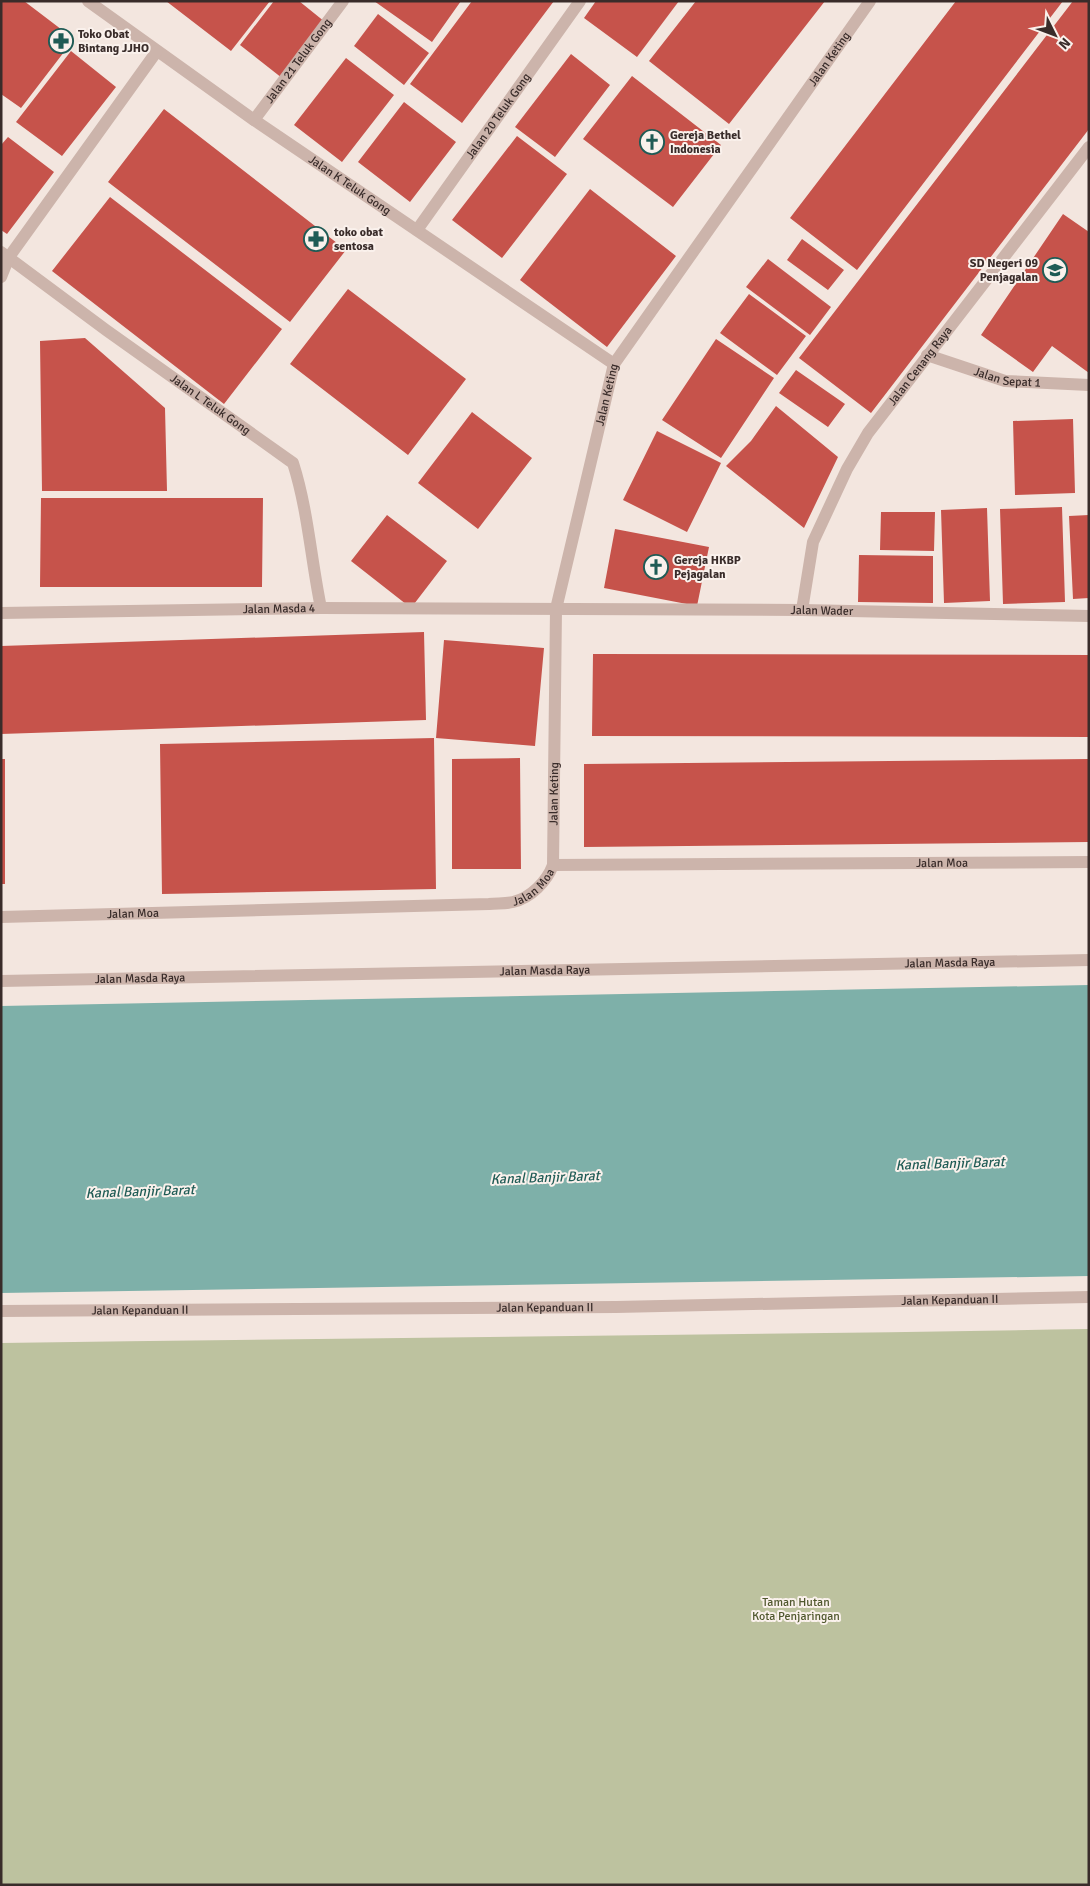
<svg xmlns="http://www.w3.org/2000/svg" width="1090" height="1886" viewBox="0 0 1090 1886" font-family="Signika,sans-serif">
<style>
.green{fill:#bdc29f}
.water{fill:#7eb0a9}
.building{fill:#c6534b}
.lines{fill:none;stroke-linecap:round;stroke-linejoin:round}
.street{stroke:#ccb4ab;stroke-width:12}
.labels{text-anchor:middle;stroke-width:4;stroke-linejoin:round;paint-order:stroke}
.poi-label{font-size:12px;font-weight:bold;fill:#392c2a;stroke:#faf1ec;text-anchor:start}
.street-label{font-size:12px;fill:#392c2a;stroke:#faf1ec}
.park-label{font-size:12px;fill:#50582e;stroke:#faf1ec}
.water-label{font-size:14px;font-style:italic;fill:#1f5b55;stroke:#faf1ec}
</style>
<rect width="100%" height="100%" fill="#f3e6df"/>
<path class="green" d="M 1089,1329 L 1089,1885 L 1,1885 L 1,1343 C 364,1338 726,1335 1089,1329 Z"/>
<path class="water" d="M 1089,985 L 1089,1276 L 1,1293 L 1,1006 Z"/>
<path class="building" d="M 1,1 L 24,1 L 74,39 L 21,108 L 1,94 Z
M 166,1 L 270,1 L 231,51 Z
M 274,1 L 299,1 L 325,22 L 282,78 L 240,45 Z
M 374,1 L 461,1 L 432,42 Z
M 472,1 L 554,1 L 462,123 L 410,84 Z
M 596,1 L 679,1 L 637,57 L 584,18 Z
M 696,1 L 825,1 L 729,124 L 649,61 Z
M 956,1 L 1063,1 L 857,270 L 790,218 Z
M 1073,1 L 1089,1 L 1089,129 L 871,413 L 799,358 Z
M 378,14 L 429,53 L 404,85 L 354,46 Z
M 71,51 L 116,87 L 62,156 L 16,122 Z
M 571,54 L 610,85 L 555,157 L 515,127 Z
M 346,58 L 394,95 L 342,162 L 294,125 Z
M 632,76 L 721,145 L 673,207 L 583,139 Z
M 404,102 L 456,142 L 410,202 L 358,162 Z
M 164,109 L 346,250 L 290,322 L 108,182 Z
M 517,136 L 567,174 L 502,258 L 452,220 Z
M 8,137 L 54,172 L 7,234 L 1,230 L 1,145 Z
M 590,189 L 676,256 L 607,347 L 520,280 Z
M 110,197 L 282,329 L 224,404 L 52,271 Z
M 1063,214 L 1089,232 L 1089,373 L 1052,346 L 1033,372 L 981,335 Z
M 802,239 L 844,270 L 828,290 L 787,260 Z
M 768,259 L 831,307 L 810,335 L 746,287 Z
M 348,289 L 466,379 L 408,455 L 290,364 Z
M 749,294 L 806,336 L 777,375 L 720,333 Z
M 85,338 L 165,408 L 167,491 L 42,491 L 40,341 Z
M 716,339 L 774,378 L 721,458 L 662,420 Z
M 796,370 L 845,404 L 828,427 L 779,393 Z
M 776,406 L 838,457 L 804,528 L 726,466 L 751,441 Z
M 472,412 L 532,458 L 478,529 L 418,483 Z
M 1073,419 L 1075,493 L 1015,495 L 1013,421 Z
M 657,431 L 721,463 L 687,532 L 623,500 Z
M 41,498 L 263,498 L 262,587 L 40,587 Z
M 1062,507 L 1065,602 L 1003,604 L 1000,509 Z
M 987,508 L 990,601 L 944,603 L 941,510 Z
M 881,512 L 935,512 L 934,551 L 880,550 Z
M 387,515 L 447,561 L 411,608 L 351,561 Z
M 1089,515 L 1089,598 L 1073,599 L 1069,516 Z
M 615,529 L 709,547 L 697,606 L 604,588 Z
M 859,555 L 933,556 L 933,603 L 858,602 Z
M 424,632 L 426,720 L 1,734 L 1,646 Z
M 444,640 L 544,648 L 535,746 L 436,738 Z
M 593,654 L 1089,655 L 1089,737 L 592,736 Z
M 434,738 L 436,889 L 162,894 L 160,744 Z
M 520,758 L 521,869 L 452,869 L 452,759 Z
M 1,759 L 5,759 L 5,884 L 1,884 Z
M 1089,759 L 1089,842 L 584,847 L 584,764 Z"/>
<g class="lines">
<g class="street">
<path id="s1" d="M 88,1 L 254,120 L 614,364"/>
<path id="s2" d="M 254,120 L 343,1"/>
<path id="s3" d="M 417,230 L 580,1"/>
<path id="s4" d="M 1,252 L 106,330 L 293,463 C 308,510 311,560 321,608"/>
<path d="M 1,277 L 9,257 L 157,51"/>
<path id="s5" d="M 927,355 L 1005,381 L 1089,385"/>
<path id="s6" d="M 802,610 L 813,542 L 847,469 L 868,433 L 1089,147"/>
<path id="s7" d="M 1,613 L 321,608 L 802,610 L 1089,616"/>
<path id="s8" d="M 553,865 L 1089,862"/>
<path id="s9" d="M 1,917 L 489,904 C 497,903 505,904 513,902 C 531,898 547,881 553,865 L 556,609 L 614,364 L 870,1"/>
<path id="s10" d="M 1,981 L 1089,960"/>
<path id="s11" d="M 1,1311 L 616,1307 L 1089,1297"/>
</g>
</g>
<defs>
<symbol id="pharmacy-ring" viewBox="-11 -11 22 22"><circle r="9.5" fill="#faf1ec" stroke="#1f5b55" stroke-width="1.5"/><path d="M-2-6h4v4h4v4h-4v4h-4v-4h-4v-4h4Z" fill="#1f5b55"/></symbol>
<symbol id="church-ring" viewBox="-11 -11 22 22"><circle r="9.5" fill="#faf1ec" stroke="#1f5b55" stroke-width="1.5"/><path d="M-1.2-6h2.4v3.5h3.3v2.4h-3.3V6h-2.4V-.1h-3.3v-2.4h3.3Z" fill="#1f5b55"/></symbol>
<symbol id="school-ring" viewBox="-11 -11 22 22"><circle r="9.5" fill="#faf1ec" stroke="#1f5b55" stroke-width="1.5"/><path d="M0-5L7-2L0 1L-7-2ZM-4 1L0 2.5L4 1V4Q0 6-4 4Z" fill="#1f5b55"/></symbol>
</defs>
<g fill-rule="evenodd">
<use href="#pharmacy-ring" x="47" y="27" width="28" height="28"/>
<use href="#church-ring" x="638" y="128" width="28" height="28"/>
<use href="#pharmacy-ring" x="302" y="225" width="28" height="28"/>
<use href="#school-ring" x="1041" y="256" width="28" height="28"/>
<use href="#church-ring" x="642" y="553" width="28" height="28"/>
</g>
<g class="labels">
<g class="poi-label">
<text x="78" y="38">Toko Obat<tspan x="78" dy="14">Bintang JJHO</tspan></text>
<text x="670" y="139">Gereja Bethel<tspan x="670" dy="14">Indonesia</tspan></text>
<text x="334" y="236">toko obat<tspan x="334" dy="14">sentosa</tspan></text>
<text x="1038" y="267" text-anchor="end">SD Negeri 09<tspan x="1038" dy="14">Penjagalan</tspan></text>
<text x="674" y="564">Gereja HKBP<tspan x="674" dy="14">Pejagalan</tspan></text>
</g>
<g class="street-label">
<text dy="4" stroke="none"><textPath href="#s9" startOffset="1450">Jalan Keting</textPath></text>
<text dy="4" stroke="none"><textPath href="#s2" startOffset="74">Jalan 21 Teluk Gong</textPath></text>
<text dy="4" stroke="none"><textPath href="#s3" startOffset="140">Jalan 20 Teluk Gong</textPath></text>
<text dy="4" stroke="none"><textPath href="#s1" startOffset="320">Jalan K Teluk Gong</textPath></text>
<text dy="4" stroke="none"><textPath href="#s6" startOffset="276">Jalan Cenang Raya</textPath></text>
<text dy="4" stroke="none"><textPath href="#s5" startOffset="84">Jalan Sepat 1</textPath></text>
<text dy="4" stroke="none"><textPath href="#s9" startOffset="1045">Jalan Keting</textPath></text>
<text dy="4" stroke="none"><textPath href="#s4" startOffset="259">Jalan L Teluk Gong</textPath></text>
<text dy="4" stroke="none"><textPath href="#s7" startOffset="278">Jalan Masda 4</textPath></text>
<text dy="4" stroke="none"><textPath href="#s7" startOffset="821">Jalan Wader</textPath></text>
<text dy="4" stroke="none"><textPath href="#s9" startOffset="640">Jalan Keting</textPath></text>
<text dy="4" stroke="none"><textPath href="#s8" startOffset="389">Jalan Moa</textPath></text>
<text dy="4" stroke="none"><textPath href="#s9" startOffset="538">Jalan Moa</textPath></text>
<text dy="4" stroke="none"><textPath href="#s9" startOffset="132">Jalan Moa</textPath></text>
<text dy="4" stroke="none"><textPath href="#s10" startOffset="949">Jalan Masda Raya</textPath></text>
<text dy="4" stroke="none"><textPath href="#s10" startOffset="544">Jalan Masda Raya</textPath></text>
<text dy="4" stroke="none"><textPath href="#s10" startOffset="139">Jalan Masda Raya</textPath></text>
<text dy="4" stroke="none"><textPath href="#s11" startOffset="949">Jalan Kepanduan II</textPath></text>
<text dy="4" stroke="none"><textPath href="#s11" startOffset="544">Jalan Kepanduan II</textPath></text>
<text dy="4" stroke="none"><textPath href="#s11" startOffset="139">Jalan Kepanduan II</textPath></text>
</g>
<g class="park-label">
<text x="796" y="1606">Taman Hutan<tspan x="796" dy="14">Kota Penjaringan</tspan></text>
</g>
<g class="water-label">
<text transform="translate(950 1163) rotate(-2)" y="5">Kanal Banjir Barat</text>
<text transform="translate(545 1177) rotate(-2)" y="5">Kanal Banjir Barat</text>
<text transform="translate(140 1191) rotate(-2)" y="5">Kanal Banjir Barat</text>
</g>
</g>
<rect width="1090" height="1886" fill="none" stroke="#392c2a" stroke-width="5"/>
<g transform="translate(1055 35) rotate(132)" stroke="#faf1ec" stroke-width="4" paint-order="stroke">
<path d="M0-4L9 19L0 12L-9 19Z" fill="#392c2a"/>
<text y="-8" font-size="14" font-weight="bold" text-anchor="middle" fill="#392c2a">N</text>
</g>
</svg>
